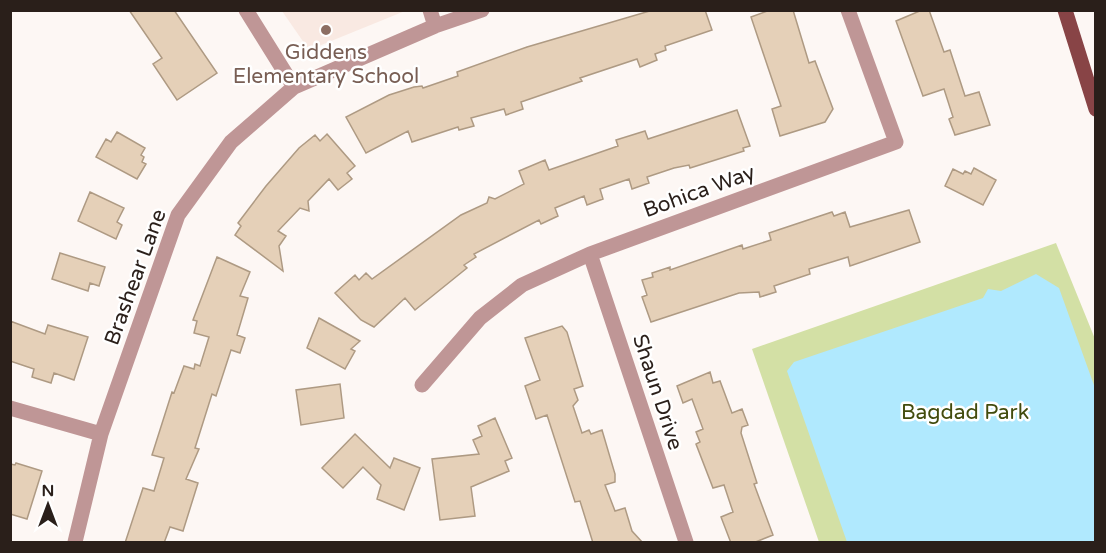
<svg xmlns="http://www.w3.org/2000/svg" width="1106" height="553" viewBox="0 0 1106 553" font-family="'Varela Round',sans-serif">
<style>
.built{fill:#f9e9e2}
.green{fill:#d3e0a5}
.water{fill:#b0e9fe}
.building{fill:#e5d0b8;stroke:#ae9a83;stroke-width:1.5}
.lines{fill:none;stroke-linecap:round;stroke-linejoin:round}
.minor{stroke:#bf9696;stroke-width:15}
.major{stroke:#884446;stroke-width:15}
.education-dot{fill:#8d6e63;stroke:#fff;stroke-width:2}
.labels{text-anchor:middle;stroke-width:5;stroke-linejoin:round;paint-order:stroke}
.education-label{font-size:21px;fill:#785e54;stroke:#fff}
.street-label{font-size:21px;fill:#2a1f1a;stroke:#fff}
.park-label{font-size:21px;fill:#424c0e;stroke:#fff}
</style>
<rect width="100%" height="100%" fill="#fdf7f4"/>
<path class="built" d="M 282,11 L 405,11 L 309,50 Z"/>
<path class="green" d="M 1056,243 L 1095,339 L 1095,542 L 819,542 L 752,349 Z"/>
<path class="water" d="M 1036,274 L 1059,288 L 1095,388 L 1095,542 L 847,542 L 787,371 L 794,362 L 983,298 L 988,289 L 1001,291 Z"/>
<path class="building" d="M 129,10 L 174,10 L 217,73 L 177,100 L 153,64 L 162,58 Z
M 653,10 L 705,10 L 712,30 L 665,46 L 666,50 L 655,54 L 657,60 L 640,67 L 637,59 L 580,78 L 582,81 L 521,102 L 523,109 L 506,115 L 504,109 L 471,118 L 474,126 L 459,130 L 458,127 L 412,142 L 408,131 L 366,153 L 346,117 L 389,95 L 414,87 L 422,86 L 423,88 L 458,76 L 457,72 L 527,47 Z
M 770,10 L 793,10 L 809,63 L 815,61 L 833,109 L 825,122 L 780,136 L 772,109 L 781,106 L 751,17 Z
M 922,10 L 929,10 L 944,52 L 950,50 L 965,96 L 979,92 L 990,125 L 955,135 L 949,119 L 953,117 L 944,89 L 923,96 L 896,21 Z
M 737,110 L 750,146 L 743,148 L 744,151 L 690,168 L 689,165 L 674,168 L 647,177 L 649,183 L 632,189 L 629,179 L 600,189 L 603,199 L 587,205 L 584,196 L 555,208 L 558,216 L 541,224 L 539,220 L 474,254 L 476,257 L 464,265 L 467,268 L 415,310 L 405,298 L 374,327 L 361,320 L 335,293 L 355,275 L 359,280 L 366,273 L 372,279 L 461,215 L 487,203 L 489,197 L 495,199 L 524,184 L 519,171 L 545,160 L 549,170 L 618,146 L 616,140 L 645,131 L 648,139 Z
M 117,132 L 145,148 L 141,155 L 144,157 L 142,162 L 146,164 L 137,179 L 96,157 L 106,139 L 111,142 Z
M 327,134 L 355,166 L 347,173 L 352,179 L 338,190 L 329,179 L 308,201 L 309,211 L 300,208 L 278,231 L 286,236 L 279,246 L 283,271 L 235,235 L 241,226 L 238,223 L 266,186 L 299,148 L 315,135 L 320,141 Z
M 974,168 L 996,180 L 983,205 L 945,186 L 953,169 L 963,174 L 965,171 L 971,174 Z
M 90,192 L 124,208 L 117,222 L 122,225 L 116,239 L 78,221 Z
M 909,210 L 920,242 L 850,266 L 848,257 L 809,269 L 810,274 L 774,286 L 776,292 L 760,297 L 759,292 L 739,293 L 651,322 L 642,297 L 647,295 L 642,280 L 653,277 L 652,273 L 670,267 L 670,270 L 742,245 L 743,249 L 771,240 L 769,233 L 832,212 L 834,216 L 845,212 L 850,227 Z
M 60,253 L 105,267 L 99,286 L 90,283 L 88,291 L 52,279 Z
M 217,257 L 250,272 L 240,296 L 248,298 L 237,335 L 245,338 L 240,353 L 231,350 L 216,396 L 212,394 L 195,448 L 199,449 L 186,479 L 198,483 L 183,531 L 170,527 L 164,543 L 125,543 L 143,488 L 154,491 L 164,458 L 152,455 L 172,392 L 174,393 L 184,366 L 194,369 L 195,364 L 200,366 L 209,337 L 194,333 L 197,321 L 193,320 Z
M 319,318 L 360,341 L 351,349 L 355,351 L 345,369 L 307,348 Z
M 10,321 L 45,334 L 48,325 L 88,337 L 74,380 L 54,373 L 51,383 L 32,377 L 34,369 L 10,361 Z
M 562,326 L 567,332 L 583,386 L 574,389 L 578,400 L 573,406 L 582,433 L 589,430 L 591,434 L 602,430 L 615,474 L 615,482 L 605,485 L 615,511 L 625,508 L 632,531 L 643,543 L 593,543 L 580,501 L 575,502 L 547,415 L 536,419 L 525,386 L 540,380 L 525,338 Z
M 710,372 L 713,383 L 720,381 L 732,413 L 742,409 L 748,425 L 742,427 L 741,433 L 757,483 L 754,484 L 773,535 L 753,543 L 731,543 L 721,517 L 733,512 L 724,485 L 713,488 L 696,444 L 700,442 L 696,432 L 703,429 L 692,399 L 683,403 L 677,386 Z
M 340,384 L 344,418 L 301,425 L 296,390 Z
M 495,418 L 512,458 L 505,461 L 509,471 L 471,487 L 475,516 L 440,520 L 432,459 L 479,454 L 473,440 L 482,436 L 478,426 Z
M 355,434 L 390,468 L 394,458 L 420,468 L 404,510 L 377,499 L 381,485 L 363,467 L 343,488 L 322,468 Z
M 16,463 L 42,471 L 27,519 L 10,514 L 10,464 L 15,465 Z"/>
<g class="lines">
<path class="minor" d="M 246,10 L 294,87
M 430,10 L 435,26
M 590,254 L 686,542
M 422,385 L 480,318 L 522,285 L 590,254 L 896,142 L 848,10
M 10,408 L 101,434
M 75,542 L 101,434 L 178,215 L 231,142 L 294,87 L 435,26 L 482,10"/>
<path class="major" d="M 1065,10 L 1096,109"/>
</g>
<circle class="education-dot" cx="326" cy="30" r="6"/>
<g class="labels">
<g class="education-label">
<text x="326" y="59">Giddens<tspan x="326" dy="24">Elementary School</tspan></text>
</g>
<g class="street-label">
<text transform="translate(699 191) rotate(-20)" y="7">Bohica Way</text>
<text transform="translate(135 277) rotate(-70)" y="7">Brashear Lane</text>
<text transform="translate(658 392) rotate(72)" y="7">Shaun Drive</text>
</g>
<g class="park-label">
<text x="965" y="419">Bagdad Park</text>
</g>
</g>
<rect width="1106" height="553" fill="none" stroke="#2a1f1a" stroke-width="24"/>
<g transform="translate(48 505)" stroke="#ffffff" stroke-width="4.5" paint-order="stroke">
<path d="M0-4.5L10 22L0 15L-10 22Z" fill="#2a1f1a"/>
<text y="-9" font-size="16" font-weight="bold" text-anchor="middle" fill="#2a1f1a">N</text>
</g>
</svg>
